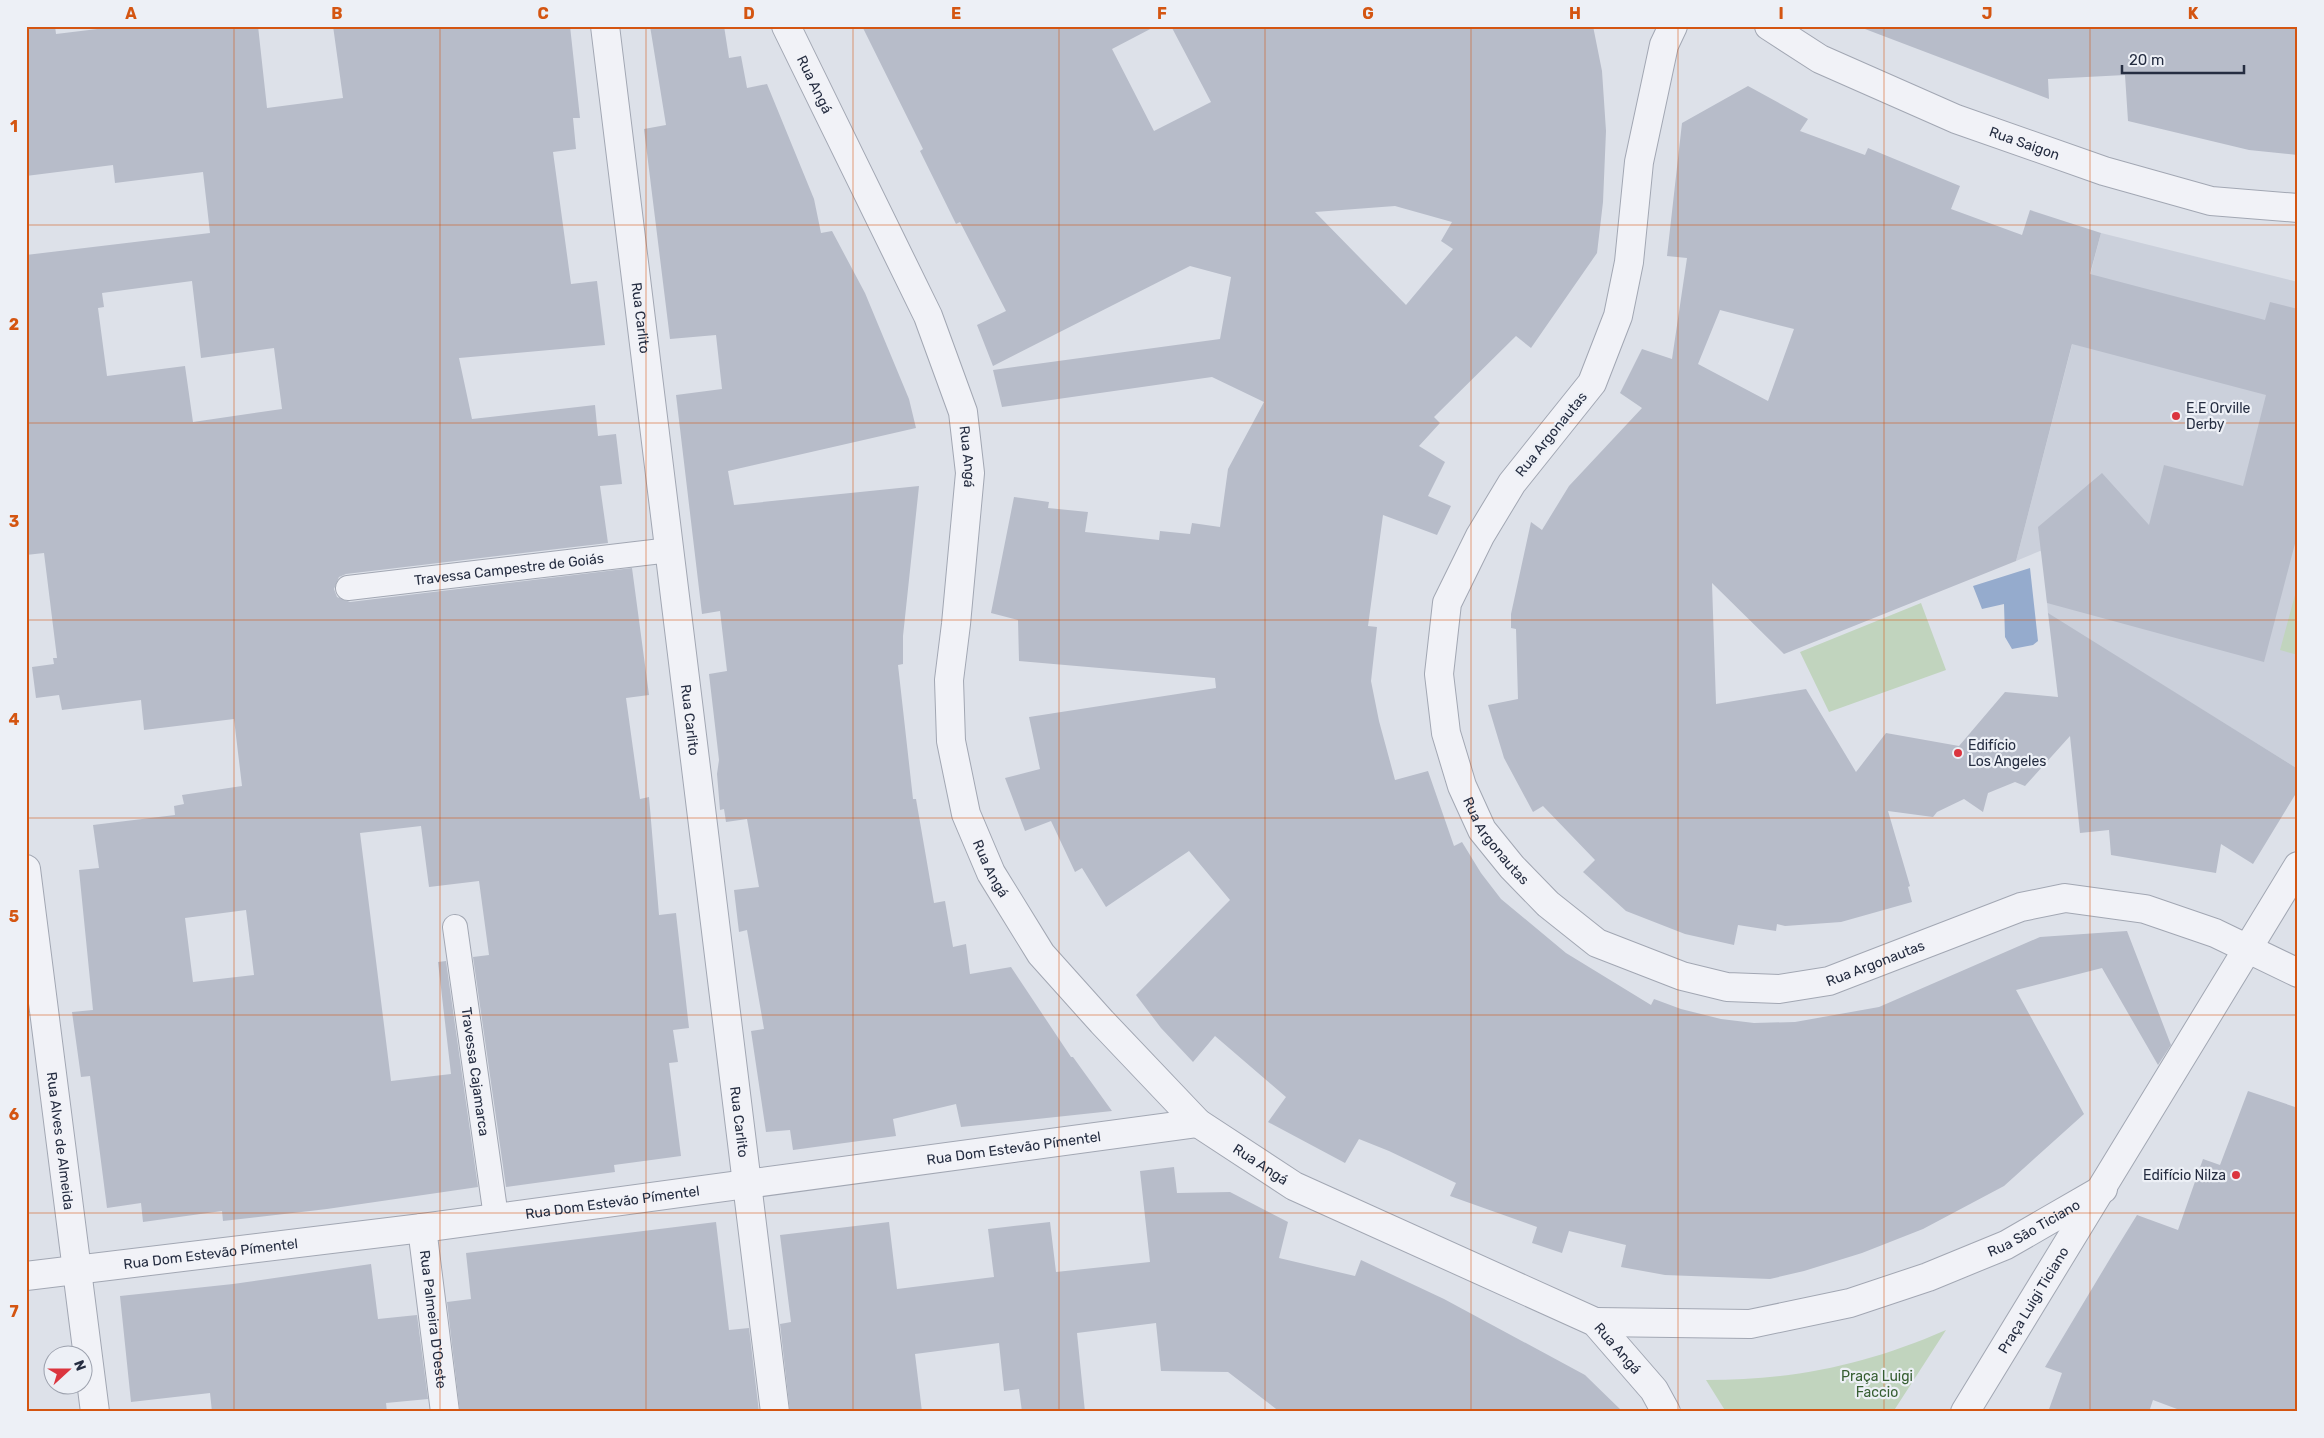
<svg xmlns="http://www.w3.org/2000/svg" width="2324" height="1438" viewBox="0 0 2324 1438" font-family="Rubik,sans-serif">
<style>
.built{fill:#cbd0db}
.green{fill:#c1d4be}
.water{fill:#95abcd}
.building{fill:#b7bcc9;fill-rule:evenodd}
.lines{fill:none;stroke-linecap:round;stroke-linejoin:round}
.service-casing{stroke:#a2a7b3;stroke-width:26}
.minor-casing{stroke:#a2a7b3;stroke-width:30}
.tertiary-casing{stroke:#a2a7b3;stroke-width:30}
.service{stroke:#f1f2f7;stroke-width:24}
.minor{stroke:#f1f2f7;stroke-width:28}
.tertiary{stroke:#f1f2f7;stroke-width:28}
.grid{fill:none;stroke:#d45511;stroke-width:1;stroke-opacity:0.55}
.poi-dot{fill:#db353f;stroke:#edf0f6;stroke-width:2}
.labels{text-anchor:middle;stroke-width:4.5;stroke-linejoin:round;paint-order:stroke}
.street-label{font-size:14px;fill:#252d41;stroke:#edf0f6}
.poi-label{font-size:14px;fill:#252d41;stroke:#edf0f6;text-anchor:start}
.park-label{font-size:14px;fill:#365e31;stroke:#edf0f6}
.neatline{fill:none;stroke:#d45511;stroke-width:2}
.grid-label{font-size:16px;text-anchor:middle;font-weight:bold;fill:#d45511}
</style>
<rect width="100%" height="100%" fill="#dde1e9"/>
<path class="built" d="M 2101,233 L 2298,282 L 2298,769 L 2048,614 L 2043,552 L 2040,551 L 2016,561 Z"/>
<path class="green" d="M 2298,584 L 2298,655 L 2280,650 Z
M 1921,603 L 1946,670 L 1829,712 L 1800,652 Z
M 1946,1330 L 1893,1412 L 1726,1412 L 1706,1380 C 1794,1380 1866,1365 1946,1330 Z"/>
<path class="water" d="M 2030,568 L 2038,641 L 2033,645 L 2012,649 L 2005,637 L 2004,604 L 1982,609 L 1973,586 Z"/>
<path class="building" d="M 26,26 L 55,26 L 56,34 L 122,26 L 258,26 L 267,108 L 343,98 L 333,26 L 570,26 L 580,118 L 573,118 L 576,149 L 553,152 L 571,284 L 597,281 L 605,345 L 459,358 L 472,419 L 595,405 L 598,436 L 616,434 L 622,484 L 600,486 L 608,543 L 346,574 L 339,577 L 334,589 L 337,597 L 350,602 L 632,568 L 649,695 L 626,698 L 640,799 L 649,797 L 659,915 L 676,913 L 689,1028 L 673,1030 L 678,1062 L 669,1063 L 681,1156 L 614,1165 L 615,1172 L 506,1187 L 473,957 L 489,955 L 479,881 L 429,887 L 421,826 L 360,833 L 391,1081 L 451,1074 L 438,962 L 446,961 L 478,1187 L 327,1209 L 223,1221 L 222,1211 L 143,1222 L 141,1203 L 107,1208 L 90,1076 L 81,1077 L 72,1012 L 93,1010 L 79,870 L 99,868 L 93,825 L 175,815 L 174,806 L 184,804 L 182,795 L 242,786 L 234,719 L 144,730 L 141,700 L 62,710 L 59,695 L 36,698 L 32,667 L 54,664 L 53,658 L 57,658 L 44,553 L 26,555 L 26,255 L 210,233 L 203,172 L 115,183 L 113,165 L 26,176 ZM 192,281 L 201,358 L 274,348 L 282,409 L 193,422 L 185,366 L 107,376 L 98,308 L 104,307 L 102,293 ZM 246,910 L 254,975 L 193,982 L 185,918 Z
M 650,26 L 724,26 L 729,58 L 741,56 L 747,88 L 767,84 L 814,199 L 821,233 L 832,231 L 865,293 L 909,399 L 916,428 L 728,471 L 734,505 L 919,486 L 903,636 L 903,664 L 898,665 L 913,799 L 916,799 L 934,903 L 945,901 L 953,947 L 966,944 L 970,974 L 1011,967 L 1071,1057 L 1073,1057 L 1112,1111 L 961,1127 L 956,1104 L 893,1119 L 896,1136 L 793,1150 L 790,1130 L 766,1132 L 751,1031 L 764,1029 L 747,930 L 739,932 L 734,890 L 759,887 L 747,819 L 726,822 L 724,809 L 720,810 L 717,774 L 719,760 L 709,674 L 727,671 L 720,611 L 702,614 L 676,395 L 722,389 L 716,335 L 670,339 L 644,129 L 666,125 Z
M 862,26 L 1156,26 L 1112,49 L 1154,131 L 1211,102 L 1171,26 L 1593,26 L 1602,71 L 1606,131 L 1603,202 L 1597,253 L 1531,348 L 1516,336 L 1434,417 L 1440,423 L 1419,446 L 1445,462 L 1428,496 L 1451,506 L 1437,535 L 1383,515 L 1368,626 L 1377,627 L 1371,681 L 1379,721 L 1395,780 L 1428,771 L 1454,846 L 1462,842 L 1481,873 L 1501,899 L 1566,953 L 1651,1005 L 1654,999 L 1681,1009 L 1721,1019 L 1754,1023 L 1795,1022 L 1879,1007 L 2040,937 L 2127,931 L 2171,1045 L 2158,1065 L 2102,968 L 2016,990 L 2084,1114 L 2004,1186 L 1923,1229 L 1862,1253 L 1804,1271 L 1770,1279 L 1665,1275 L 1621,1267 L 1626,1245 L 1569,1231 L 1562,1253 L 1532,1243 L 1537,1227 L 1450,1196 L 1456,1183 L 1389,1151 L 1359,1139 L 1345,1163 L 1268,1122 L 1286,1097 L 1215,1036 L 1193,1062 L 1161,1028 L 1136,995 L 1230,900 L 1189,851 L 1106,907 L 1082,868 L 1075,872 L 1051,821 L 1025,831 L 1005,778 L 1040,769 L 1029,717 L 1216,688 L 1215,678 L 1019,661 L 1018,620 L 991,613 L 1014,497 L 1049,502 L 1048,508 L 1088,512 L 1085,532 L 1159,540 L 1160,531 L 1190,534 L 1192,523 L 1220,527 L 1228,469 L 1264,402 L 1212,377 L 1002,407 L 993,370 L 1220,339 L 1231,277 L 1190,266 L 993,366 L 977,325 L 1006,311 L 960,222 L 956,224 L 920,151 L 923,149 ZM 1395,206 L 1452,222 L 1441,241 L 1453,249 L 1406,305 L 1315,212 Z
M 1866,26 L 2298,26 L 2298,155 L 2249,150 L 2128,121 L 2125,75 L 2048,79 L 2049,99 L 1865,29 Z
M 1748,86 L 1808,119 L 1800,131 L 1865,155 L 1868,148 L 1960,186 L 1951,209 L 2022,235 L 2030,210 L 2101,233 L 2090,274 L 2265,320 L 2270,302 L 2298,309 L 2298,532 L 2264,662 L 2047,603 L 2038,527 L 2102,473 L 2149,525 L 2164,465 L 2243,486 L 2266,395 L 2072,344 L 2016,561 L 1784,654 L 1712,583 L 1716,704 L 1806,689 L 1856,772 L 1886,733 L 1959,746 L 2005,692 L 2058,697 L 2048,613 L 2298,769 L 2298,790 L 2253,864 L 2221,844 L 2216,873 L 2111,855 L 2109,830 L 2080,833 L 2070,736 L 2025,786 L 2015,782 L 1988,793 L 1983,812 L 1964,799 L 1937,812 L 1933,817 L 1888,811 L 1910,886 L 1908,887 L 1912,902 L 1841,922 L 1785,926 L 1777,924 L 1776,931 L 1738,925 L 1734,945 L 1685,934 L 1626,911 L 1583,872 L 1595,860 L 1543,806 L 1533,812 L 1504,758 L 1488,705 L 1518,699 L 1516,629 L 1511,628 L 1511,614 L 1531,522 L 1542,530 L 1569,486 L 1642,408 L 1620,393 L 1642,349 L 1672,359 L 1687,258 L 1667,256 L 1682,123 ZM 1720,310 L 1794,329 L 1768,401 L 1698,364 Z
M 2248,1091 L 2298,1108 L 2298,1412 L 2185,1412 L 2153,1400 L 2149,1412 L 2048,1412 L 2062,1373 L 2045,1367 L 2111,1257 L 2137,1215 L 2178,1230 L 2203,1159 L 2220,1165 Z
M 1174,1167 L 1177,1193 L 1230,1192 L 1288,1222 L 1279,1258 L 1355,1276 L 1361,1260 L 1444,1299 L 1585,1375 L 1623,1412 L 1280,1412 L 1228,1372 L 1161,1371 L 1156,1323 L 1077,1333 L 1085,1412 L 1022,1412 L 1019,1389 L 1004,1391 L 999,1343 L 915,1354 L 922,1412 L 790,1412 L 780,1324 L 791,1322 L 780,1235 L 889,1222 L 897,1289 L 994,1277 L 988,1229 L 1050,1222 L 1056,1272 L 1150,1262 L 1140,1171 Z
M 716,1222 L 729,1330 L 749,1328 L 759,1412 L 460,1412 L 447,1302 L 471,1299 L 466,1253 Z
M 371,1264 L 378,1319 L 417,1315 L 428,1399 L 386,1403 L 387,1412 L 212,1412 L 210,1393 L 131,1402 L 120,1296 L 233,1284 Z"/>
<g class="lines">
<defs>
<g id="service">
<path id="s1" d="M 348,588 L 670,550"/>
<path id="s2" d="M 455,927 L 496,1217"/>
</g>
<g id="minor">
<path id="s3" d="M 605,26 L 775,1412"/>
<path id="s4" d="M 786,26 L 928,316 L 963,412 L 970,473 L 956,624 L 949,680 L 951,741 L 966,814 L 991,873 L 1041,954 L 1102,1022 L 1198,1123 L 1294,1186 L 1595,1322 L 1654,1390 L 1666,1412"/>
<path id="s5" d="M 1673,26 L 1664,45 L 1639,162 L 1629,262 L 1618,316 L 1592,383 L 1512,483 L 1480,536 L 1447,603 L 1439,674 L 1446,733 L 1462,786 L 1482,830 L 1512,867 L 1548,904 L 1597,943 L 1682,976 L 1727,987 L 1779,989 L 1829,981 L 2021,907 L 2065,898 L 2145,909 L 2215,933 L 2298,973"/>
<path id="s6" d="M 26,869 L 95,1412"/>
<path id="s7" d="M 422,1228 L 445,1412"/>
<path id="s8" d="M 26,1276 L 422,1228 L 1198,1123"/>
<path id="s9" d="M 1595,1322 L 1750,1324 L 1850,1303 L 1928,1277 L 2006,1245 L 2103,1189"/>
</g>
<g id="tertiary">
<path id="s10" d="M 1769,26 L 1820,59 L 1956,119 L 2104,171 L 2211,201 L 2298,208"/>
<path id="s11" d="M 1965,1412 L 2298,866"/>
</g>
</defs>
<use href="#service" class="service-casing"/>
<use href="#minor" class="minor-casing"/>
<use href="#tertiary" class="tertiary-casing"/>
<use href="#service" class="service"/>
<use href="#minor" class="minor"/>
<use href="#tertiary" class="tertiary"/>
</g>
<path class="grid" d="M 234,26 L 234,1412M 440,26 L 440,1412M 646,26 L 646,1412M 853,26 L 853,1412M 1059,26 L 1059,1412M 1265,26 L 1265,1412M 1471,26 L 1471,1412M 1678,26 L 1678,1412M 1884,26 L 1884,1412M 2090,26 L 2090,1412M 26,225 L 2298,225M 26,423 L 2298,423M 26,620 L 2298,620M 26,818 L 2298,818M 26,1015 L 2298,1015M 26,1213 L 2298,1213"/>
<g class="poi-dot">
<circle cx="2176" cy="416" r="5"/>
<circle cx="1958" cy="753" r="5"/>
<circle cx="2236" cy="1175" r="5"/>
</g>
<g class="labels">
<g class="street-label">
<text dy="5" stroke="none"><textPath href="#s4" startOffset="65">Rua Angá</textPath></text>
<text dy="5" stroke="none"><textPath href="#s10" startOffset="282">Rua Saigon</textPath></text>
<text dy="5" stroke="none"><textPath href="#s3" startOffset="294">Rua Carlito</textPath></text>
<text transform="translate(1551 434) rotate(-51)" y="5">Rua Argonautas</text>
<text dy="5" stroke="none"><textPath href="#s4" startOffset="470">Rua Angá</textPath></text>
<text dy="5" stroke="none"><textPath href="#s1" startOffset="162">Travessa Campestre de Goiás</textPath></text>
<text dy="5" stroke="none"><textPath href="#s3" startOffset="699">Rua Carlito</textPath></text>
<text dy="5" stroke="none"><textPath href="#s5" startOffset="884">Rua Argonautas</textPath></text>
<text dy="5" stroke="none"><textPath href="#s4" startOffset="890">Rua Angá</textPath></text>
<text dy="5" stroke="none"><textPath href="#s5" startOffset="1319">Rua Argonautas</textPath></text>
<text dy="5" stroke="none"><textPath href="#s2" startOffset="146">Travessa Cajamarca</textPath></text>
<text dy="5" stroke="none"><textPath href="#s3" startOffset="1104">Rua Carlito</textPath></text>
<text dy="5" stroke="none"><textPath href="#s6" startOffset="274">Rua Alves de Almeida</textPath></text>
<text dy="5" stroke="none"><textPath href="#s8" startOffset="996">Rua Dom Estevão Pímentel</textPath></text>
<text dy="5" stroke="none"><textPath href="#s4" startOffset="1295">Rua Angá</textPath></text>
<text dy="5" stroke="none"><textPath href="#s8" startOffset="591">Rua Dom Estevão Pímentel</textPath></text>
<text dy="5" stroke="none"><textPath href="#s9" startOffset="456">Rua São Ticiano</textPath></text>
<text dy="5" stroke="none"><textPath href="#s8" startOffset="186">Rua Dom Estevão Pímentel</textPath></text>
<text dy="5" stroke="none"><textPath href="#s11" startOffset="131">Praça Luigi Ticiano</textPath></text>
<text dy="5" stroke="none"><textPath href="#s7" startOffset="92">Rua Palmeira D'Oeste</textPath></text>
<text dy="5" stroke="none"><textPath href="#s4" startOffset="1700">Rua Angá</textPath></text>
</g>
<g class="poi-label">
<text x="2186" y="413">E.E Orville<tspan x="2186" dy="16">Derby</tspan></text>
<text x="1968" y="750">Edifício<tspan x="1968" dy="16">Los Angeles</tspan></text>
<text x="2226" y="1180" text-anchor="end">Edifício Nilza</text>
</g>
<g class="park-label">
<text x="1877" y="1381">Praça Luigi<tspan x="1877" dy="16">Faccio</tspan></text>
</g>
</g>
<rect width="2324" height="1438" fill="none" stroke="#edf0f6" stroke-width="55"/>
<g transform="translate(68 1370) rotate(69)"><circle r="24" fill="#edf0f6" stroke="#9da2ae"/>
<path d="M0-4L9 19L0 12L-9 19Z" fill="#db353f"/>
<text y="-8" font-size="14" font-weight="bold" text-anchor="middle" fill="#252d41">N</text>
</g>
<path d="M2122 65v8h122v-8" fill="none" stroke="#252d41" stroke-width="2.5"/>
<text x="2129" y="65" font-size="15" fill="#252d41" stroke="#edf0f6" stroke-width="4" paint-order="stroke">20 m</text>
<rect x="28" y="28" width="2268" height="1382" class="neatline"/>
<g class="grid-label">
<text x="131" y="19">A</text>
<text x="337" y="19">B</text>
<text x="543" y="19">C</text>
<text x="749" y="19">D</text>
<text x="956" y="19">E</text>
<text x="1162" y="19">F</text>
<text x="1368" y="19">G</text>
<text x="1575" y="19">H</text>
<text x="1781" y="19">I</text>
<text x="1987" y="19">J</text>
<text x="2193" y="19">K</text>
<text x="14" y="132">1</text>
<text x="14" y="330">2</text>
<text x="14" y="527">3</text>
<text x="14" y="725">4</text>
<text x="14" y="922">5</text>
<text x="14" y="1120">6</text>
<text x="14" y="1317">7</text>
</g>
</svg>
